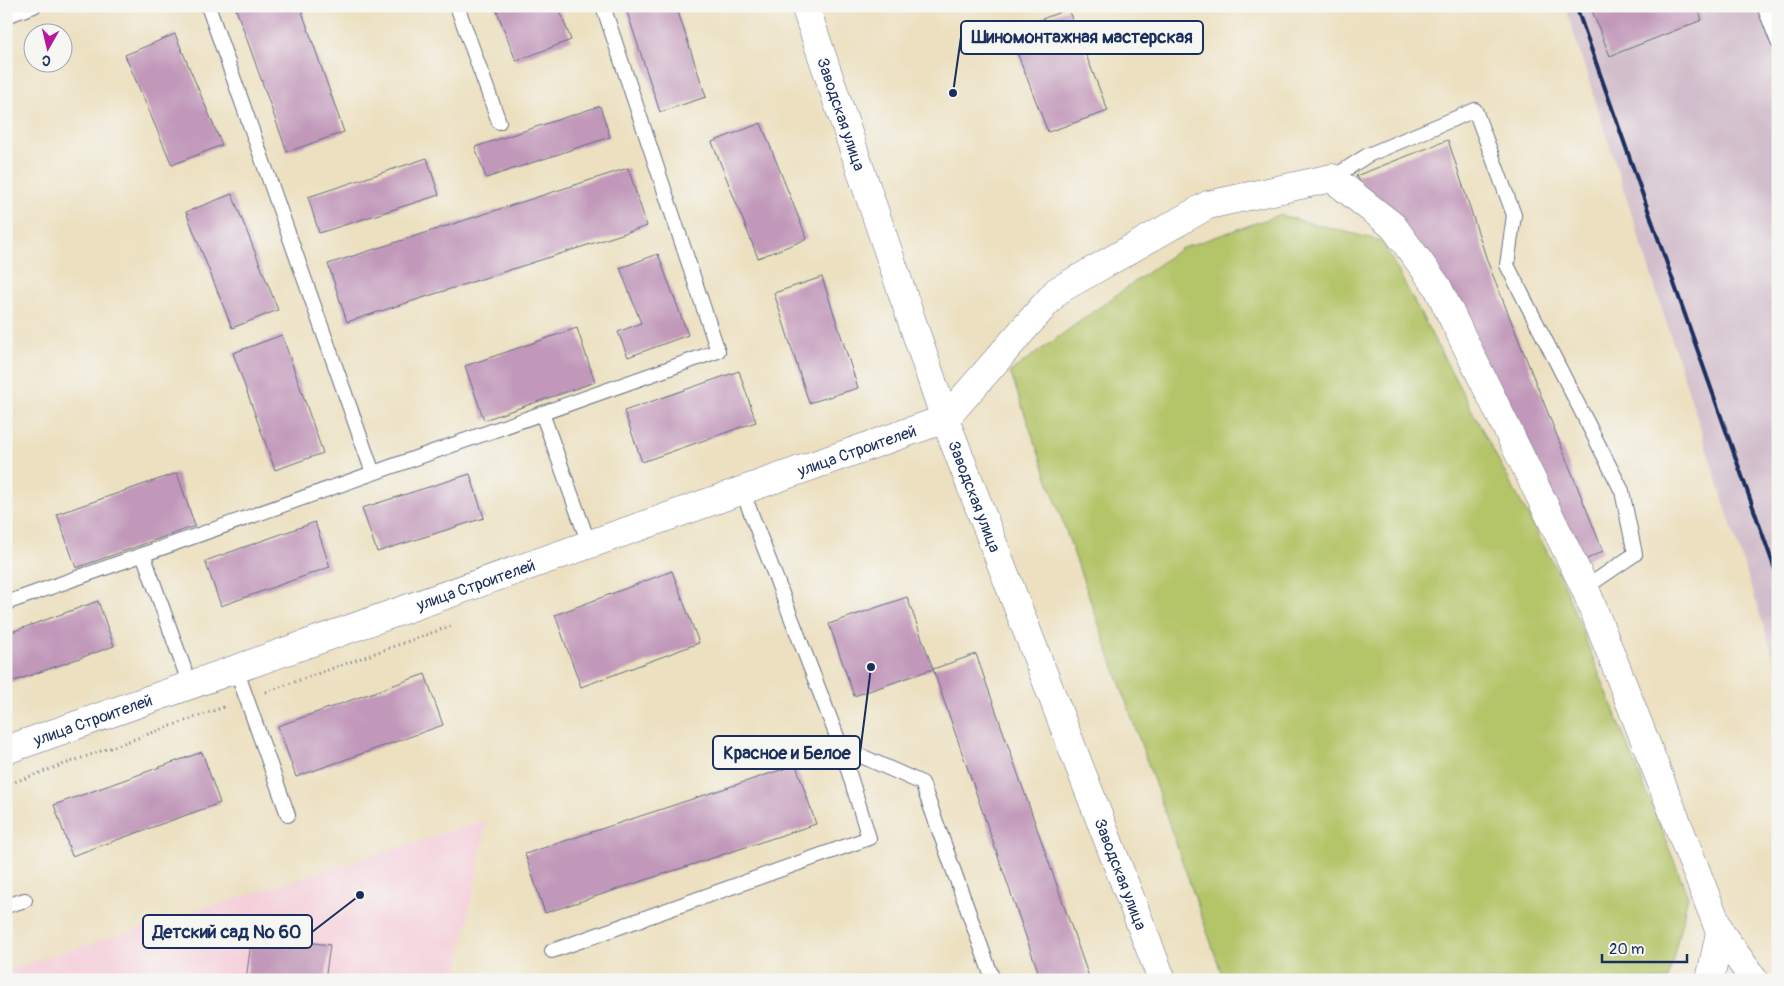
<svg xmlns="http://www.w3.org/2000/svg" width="1784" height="986" viewBox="0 0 1784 986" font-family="Pangolin,sans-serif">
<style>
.built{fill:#f5cfda}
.industrial{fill:#d1bdcb}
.green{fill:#b4c467;stroke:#687a62}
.building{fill:#c198ba}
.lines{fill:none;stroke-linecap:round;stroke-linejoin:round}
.service-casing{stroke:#646d80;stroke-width:16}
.minor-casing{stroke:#646d80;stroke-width:29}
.path{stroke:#646d80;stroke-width:3;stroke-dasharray:1 4;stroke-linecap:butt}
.service{stroke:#fff;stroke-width:14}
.minor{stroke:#fff;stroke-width:28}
.rail{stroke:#1b2f5e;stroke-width:4}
.labels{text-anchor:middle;stroke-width:4;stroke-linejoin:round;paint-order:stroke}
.street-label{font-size:16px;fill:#1b2f5e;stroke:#f6f6f2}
.leader{fill:none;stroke:#1b2f5e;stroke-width:2}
.callout-dot{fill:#1b2f5e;stroke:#f6f6f2;stroke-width:2}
.callout{fill:#f6f6f2;stroke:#1b2f5e;stroke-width:2}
.callout-label{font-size:18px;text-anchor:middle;font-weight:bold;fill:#1b2f5e}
</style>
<rect width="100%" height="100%" fill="#f6f6f2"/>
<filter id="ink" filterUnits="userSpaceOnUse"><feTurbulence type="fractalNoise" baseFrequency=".02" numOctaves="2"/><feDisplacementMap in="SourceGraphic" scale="10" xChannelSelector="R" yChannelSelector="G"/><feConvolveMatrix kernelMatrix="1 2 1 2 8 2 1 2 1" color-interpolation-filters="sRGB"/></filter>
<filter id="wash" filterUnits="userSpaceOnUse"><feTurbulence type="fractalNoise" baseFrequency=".0096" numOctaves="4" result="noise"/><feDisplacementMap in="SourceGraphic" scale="20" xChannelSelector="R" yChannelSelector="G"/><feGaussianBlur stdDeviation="1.12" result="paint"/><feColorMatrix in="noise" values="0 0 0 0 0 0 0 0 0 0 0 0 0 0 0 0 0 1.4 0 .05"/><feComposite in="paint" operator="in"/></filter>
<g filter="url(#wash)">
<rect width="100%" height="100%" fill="#ece0c0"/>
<path class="built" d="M 487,820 L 456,980 L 6,980 L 6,970 Z"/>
<path class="industrial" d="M 1565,6 L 1778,6 L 1778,671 Z"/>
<path class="green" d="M 1279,215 L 1382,241 L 1561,578 L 1688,896 L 1668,980 L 1224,980 L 1010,372 L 1180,249 Z"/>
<g id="blocks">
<path class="building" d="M 235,6 L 300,6 L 344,132 L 287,152 Z
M 495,6 L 558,6 L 571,40 L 516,61 Z
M 625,6 L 676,6 L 706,97 L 660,112 Z
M 1590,6 L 1697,6 L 1702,20 L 1610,56 Z
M 1068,9 L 1108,111 L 1048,132 L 1009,32 Z
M 175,34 L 222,145 L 172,165 L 125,55 Z
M 600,106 L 610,137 L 486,178 L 475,147 Z
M 761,123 L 807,239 L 758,258 L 712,142 Z
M 1448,140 L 1488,263 L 1603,551 L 1581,562 L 1437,286 L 1356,176 Z
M 427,158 L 439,195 L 319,233 L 308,197 Z
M 628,168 L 647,226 L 347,322 L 328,264 Z
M 232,194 L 278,310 L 232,328 L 186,212 Z
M 658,254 L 688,335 L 628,357 L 618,332 L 641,323 L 620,268 Z
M 822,277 L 858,388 L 809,403 L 774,293 Z
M 577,328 L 595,382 L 484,420 L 465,366 Z
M 282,335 L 323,453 L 275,470 L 233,353 Z
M 739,371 L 756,422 L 642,462 L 624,411 Z
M 177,473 L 195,526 L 76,568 L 57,514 Z
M 470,474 L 484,518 L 377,552 L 362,508 Z
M 315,522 L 330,567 L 221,606 L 205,561 Z
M 672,571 L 699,643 L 581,687 L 555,615 Z
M 907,597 L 933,669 L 854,696 L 829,624 Z
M 98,601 L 114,646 L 6,684 L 6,634 Z
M 976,654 L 1090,980 L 1041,980 L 933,669 Z
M 425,674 L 443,725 L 296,777 L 278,726 Z
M 202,752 L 220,803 L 72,856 L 54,805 Z
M 796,765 L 816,824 L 545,913 L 525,854 Z
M 252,935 L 330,945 L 325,980 L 246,980 Z"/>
</g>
</g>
<g filter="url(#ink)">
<use href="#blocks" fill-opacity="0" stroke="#646d80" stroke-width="1"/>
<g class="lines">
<defs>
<path id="service" d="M 208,6 L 373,473
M 457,6 L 499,122
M 1764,6 L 1778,42
M 6,16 L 34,6
M 1332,178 L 1368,155 L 1475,110 L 1514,215 L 1507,265 L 1622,491 L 1635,554 L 1585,588
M 542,413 L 589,544
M 742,490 L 841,747 L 922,783 L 993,980
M 143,554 L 190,685
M 6,603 L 718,351 L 603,6
M 236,669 L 288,815
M 6,906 L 25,900
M 552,951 L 869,838 L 841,747"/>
<g id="minor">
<path id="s1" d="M 805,6 L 945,419 L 1162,980"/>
<path id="s2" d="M 6,750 L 945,419 L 1057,291 L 1208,205 L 1332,178 L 1393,226 L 1437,286 L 1585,588 L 1720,932 L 1710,980"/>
<path d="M 1720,932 L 1754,980"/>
</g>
</defs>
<use href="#service" class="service-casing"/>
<use href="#minor" class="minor-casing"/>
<path class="path" d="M 266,692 L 451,626
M 6,785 L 227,706"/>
<use href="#service" class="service"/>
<use href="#minor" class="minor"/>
<path class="rail" d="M 1576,6 L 1778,578"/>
</g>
</g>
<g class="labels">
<g class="street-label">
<text dy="6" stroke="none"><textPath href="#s1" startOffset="114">Заводская улица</textPath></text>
<text dy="6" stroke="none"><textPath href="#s2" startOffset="902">улица Строителей</textPath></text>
<text dy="6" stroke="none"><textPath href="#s1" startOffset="519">Заводская улица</textPath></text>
<text dy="6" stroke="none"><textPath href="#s2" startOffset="498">улица Строителей</textPath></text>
<text dy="6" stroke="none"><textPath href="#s2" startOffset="92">улица Строителей</textPath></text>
<text dy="6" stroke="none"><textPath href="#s1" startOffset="924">Заводская улица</textPath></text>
</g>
</g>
<path class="leader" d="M953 93L961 37M871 667L860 753M360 895L312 932"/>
<g class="callout-dot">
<circle cx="953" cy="93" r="5"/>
<circle cx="871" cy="667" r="5"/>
<circle cx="360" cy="895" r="5"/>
</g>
<g class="callout">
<rect x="961" y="21" width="242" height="33" rx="5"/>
<rect x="713" y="736" width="147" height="33" rx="5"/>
<rect x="143" y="915" width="169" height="33" rx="5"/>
</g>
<g class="callout-label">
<text x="1082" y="43">Шиномонтажная мастерская</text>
<text x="787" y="759">Красное и Белое</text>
<text x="227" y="938">Детский сад № 60</text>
</g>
<rect width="1784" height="986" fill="none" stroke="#f6f6f2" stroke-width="25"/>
<g transform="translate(48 48) rotate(188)"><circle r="24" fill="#f6f6f2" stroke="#9ea6b7"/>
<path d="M0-4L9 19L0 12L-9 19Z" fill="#b5179e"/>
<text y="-8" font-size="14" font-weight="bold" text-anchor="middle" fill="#1b2f5e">С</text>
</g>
<path d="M1602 954v8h85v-8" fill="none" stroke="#1b2f5e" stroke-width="2.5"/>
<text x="1609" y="954" font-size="15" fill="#1b2f5e" stroke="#f6f6f2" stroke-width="4" paint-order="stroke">20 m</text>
</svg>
